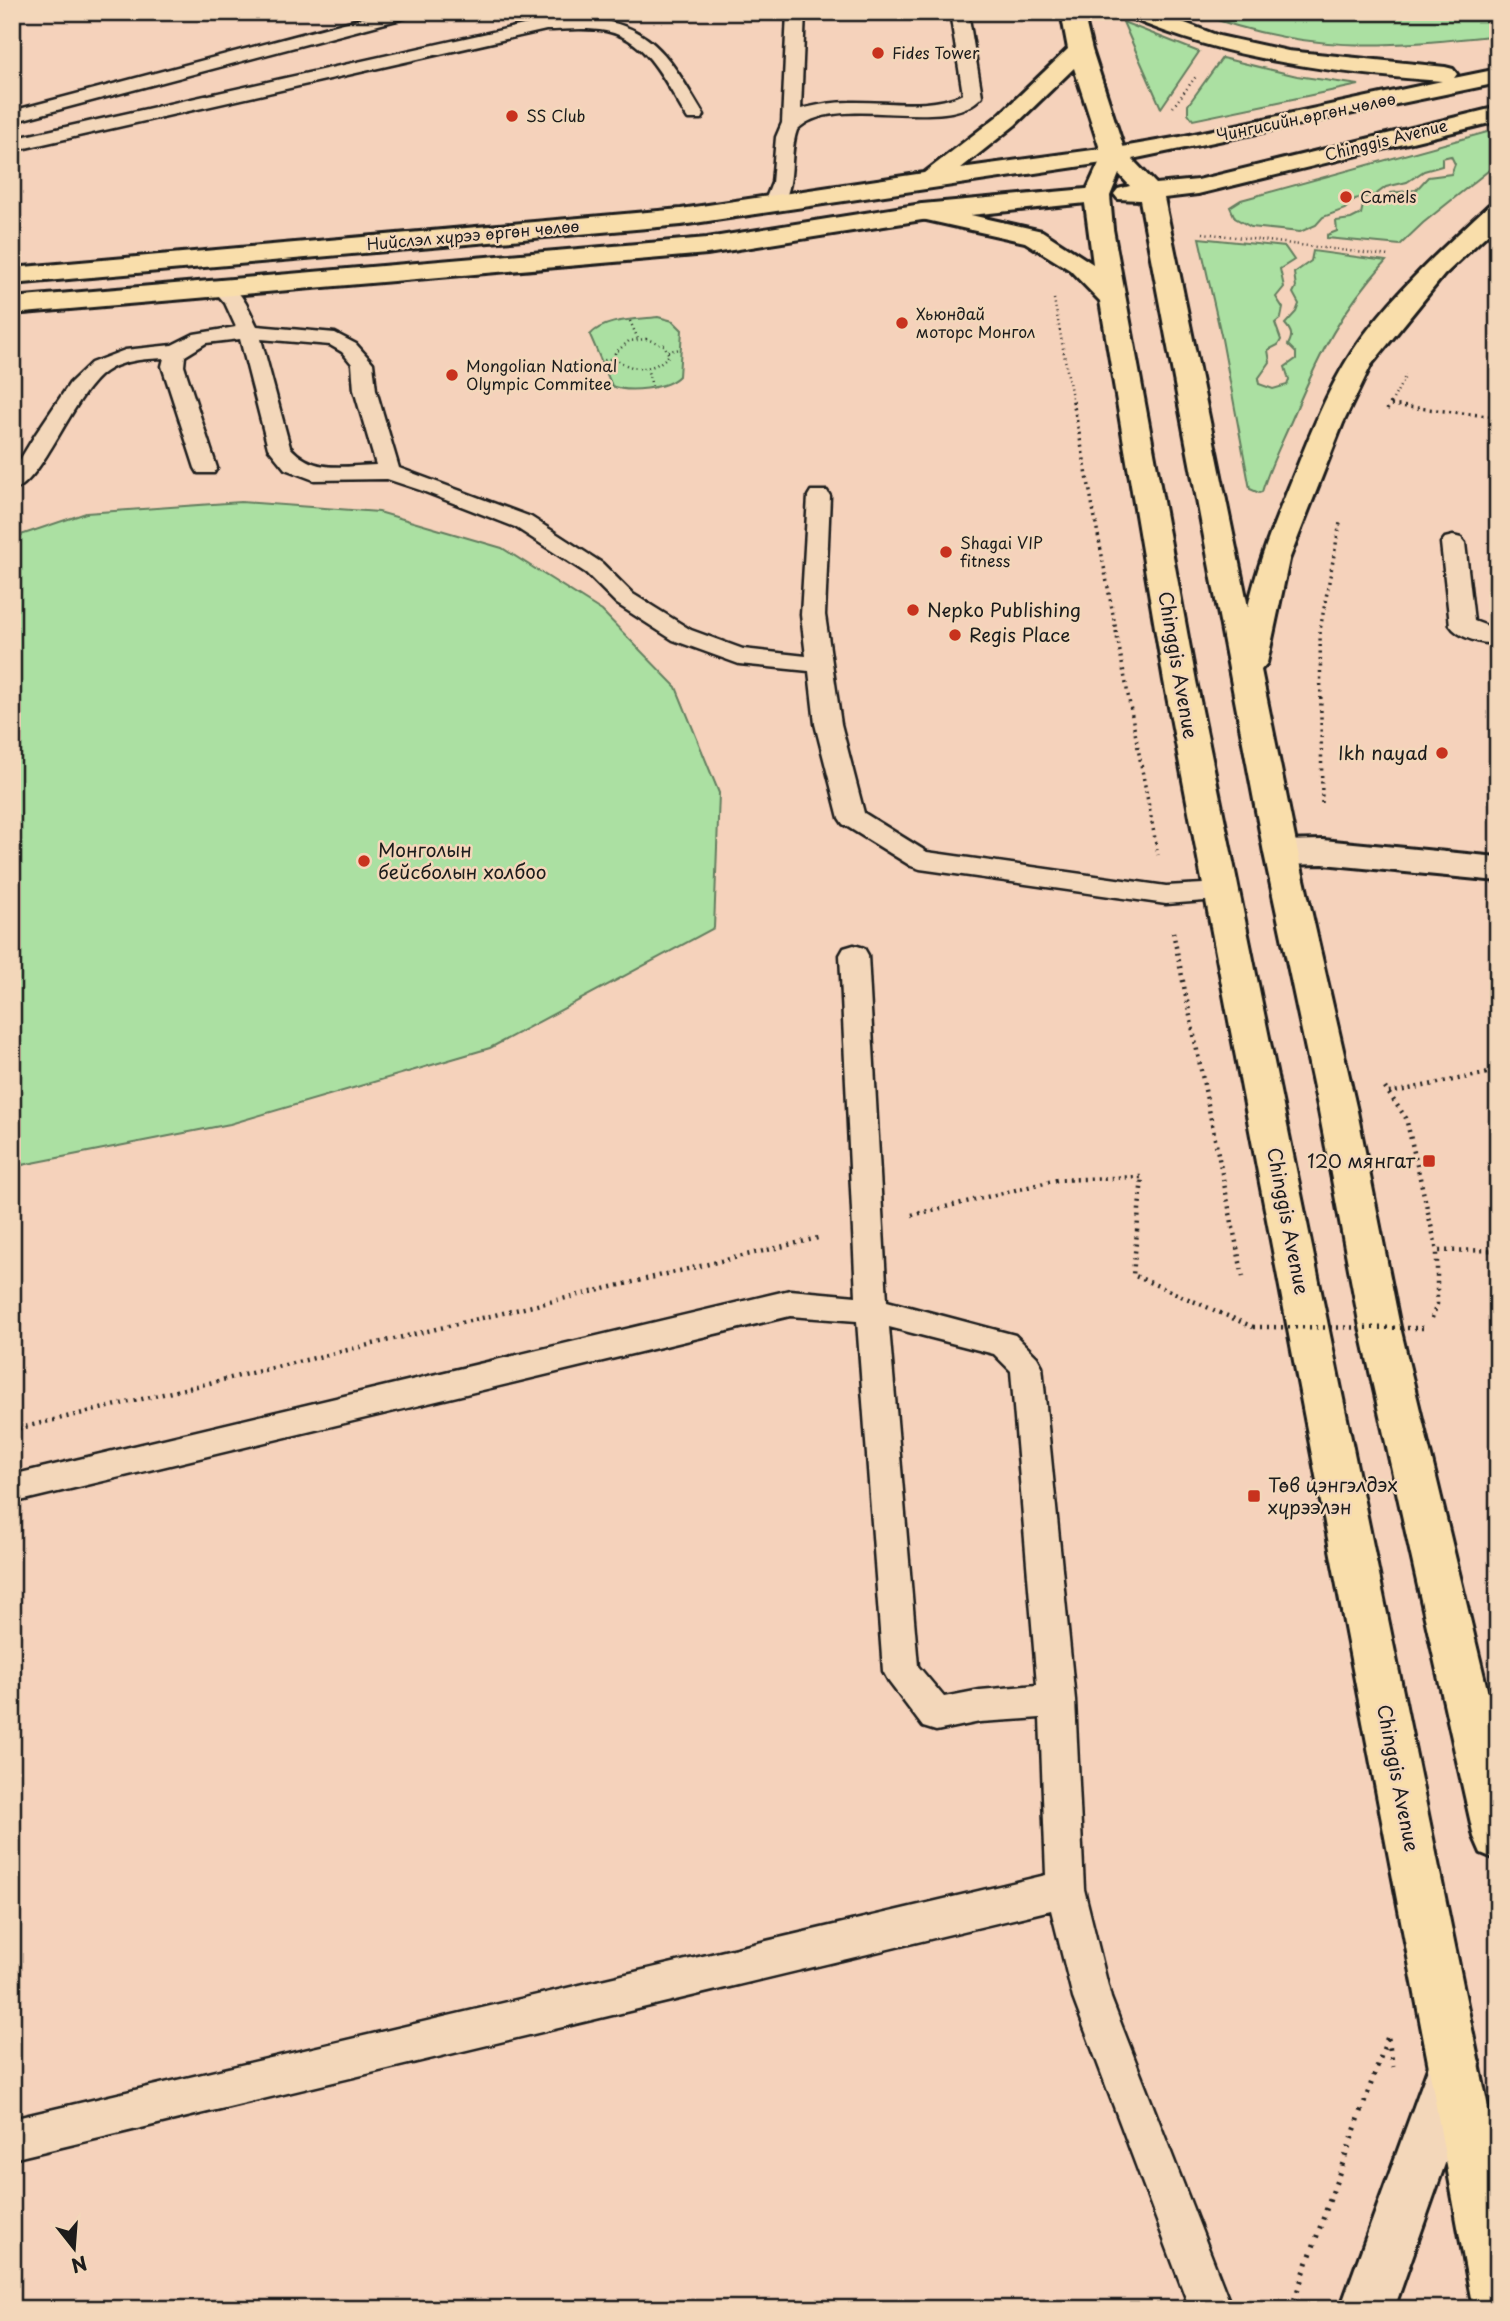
<svg xmlns="http://www.w3.org/2000/svg" width="1510" height="2321" viewBox="0 0 1510 2321" font-family="'Playpen Sans',sans-serif">
<style>
.green{fill:#abe0a2;stroke:#647e5f;stroke-width:2}
.lines{fill:none;stroke-linecap:round;stroke-linejoin:round}
.service-casing{stroke:#1c1c1c;stroke-width:5}
.minor-casing{stroke:#1c1c1c;stroke-width:6}
.secondary-casing{stroke:#1c1c1c;stroke-width:6}
.primary-casing{stroke:#1c1c1c;stroke-width:6}
.trunk-casing{stroke:#1c1c1c;stroke-width:6}
.path-far3{stroke:#1c1c1c;stroke-width:2.5;stroke-dasharray:1 3.5;stroke-linecap:butt}
.path-far2{stroke:#1c1c1c;stroke-width:3.5;stroke-dasharray:2 4.5;stroke-linecap:butt}
.path-far1{stroke:#1c1c1c;stroke-width:4.5;stroke-dasharray:2 5;stroke-linecap:butt}
.path{stroke:#1c1c1c;stroke-width:5;stroke-dasharray:2.5 7;stroke-linecap:butt}
.service{fill:#f3d7ba;fill-rule:evenodd}
.minor{fill:#f3d7ba;fill-rule:evenodd}
.secondary{fill:#f3d7ba;fill-rule:evenodd}
.primary{fill:#f9deab;fill-rule:evenodd}
.trunk{fill:#f9deab;fill-rule:evenodd}
.path-bridge{stroke:#1c1c1c;stroke-width:4.5;stroke-dasharray:2 5;stroke-linecap:butt}
.poi-dot{fill:#c8321e;stroke:#f3d7ba;stroke-width:2.5}
.labels{text-anchor:middle;stroke-width:5;stroke-linejoin:round;paint-order:stroke}
.far-poi-label{font-size:16px;fill:#1c1c1c;stroke:#f3d7ba;text-anchor:start}
.far-street-label{font-size:16px;fill:#1c1c1c;stroke:#f3d7ba}
.poi-label{font-size:19px;fill:#1c1c1c;stroke:#f3d7ba;text-anchor:start}
.street-label{font-size:19px;fill:#1c1c1c;stroke:#f3d7ba}
</style>
<rect width="100%" height="100%" fill="#f5d2bb"/>
<filter id="ink" filterUnits="userSpaceOnUse"><feTurbulence type="fractalNoise" baseFrequency=".0143" numOctaves="2"/><feDisplacementMap in="SourceGraphic" scale="14" xChannelSelector="R" yChannelSelector="G"/><feConvolveMatrix kernelMatrix="1 2 1 2 8 2 1 2 1" color-interpolation-filters="sRGB"/></filter>
<g filter="url(#ink)">
<path class="green" d="M 1195,12 L 1498,12 L 1498,35 C 1384,48 1305,54 1195,12 Z
M 1123,22 L 1199,52 L 1161,108 Z
M 1222,58 L 1297,76 L 1359,85 L 1193,120 L 1188,113 L 1188,105 Z
M 1498,129 L 1498,163 L 1423,223 L 1400,245 L 1327,238 L 1327,235 L 1337,231 L 1336,221 L 1351,219 L 1361,214 L 1363,205 L 1390,200 L 1391,193 L 1416,190 L 1428,177 L 1451,174 L 1455,164 L 1451,156 L 1442,158 L 1442,166 L 1424,171 L 1407,182 L 1386,187 L 1375,195 L 1355,199 L 1345,209 L 1323,217 L 1316,225 L 1300,232 L 1251,227 L 1235,218 L 1230,207 L 1241,200 Z
M 1199,238 L 1285,247 L 1294,260 L 1280,269 L 1284,287 L 1276,297 L 1283,308 L 1281,318 L 1275,323 L 1281,340 L 1278,345 L 1268,350 L 1270,362 L 1258,379 L 1259,384 L 1273,389 L 1287,385 L 1289,380 L 1285,367 L 1296,359 L 1296,353 L 1288,345 C 1293,336 1292,332 1285,324 L 1296,312 L 1299,304 L 1293,293 L 1296,287 L 1294,273 L 1311,261 L 1313,251 L 1386,261 C 1341,311 1321,351 1295,412 C 1284,439 1270,464 1262,492 L 1259,493 L 1250,489 L 1222,339 Z
M 658,317 L 673,321 L 682,330 L 679,376 C 667,389 628,393 612,386 L 590,335 C 605,318 637,320 658,317 Z
M 241,502 L 379,512 L 502,548 L 602,611 L 676,687 L 719,793 L 714,928 L 490,1048 L 230,1124 L 12,1167 L 12,538 L 86,513 Z"/>
<g class="lines">
<defs>
<path id="service" d="M 385,12 L 415,12 L 412,16 L 12,122 L 12,111 Z
M 787,12 L 805,12 L 801,109 C 817,105 833,102 850,102 C 888,101 928,110 963,94 L 950,12 L 968,12 L 982,96 C 949,137 835,90 797,130 C 788,156 797,182 781,207 L 767,207 L 764,203 L 772,183 L 776,137 L 782,123 Z
M 584,19 C 653,21 672,62 704,115 L 702,119 L 688,119 C 666,85 650,40 606,31 C 586,27 565,30 546,30 L 12,151 L 12,139 L 546,20 Z
M 222,282 C 241,287 249,310 257,326 L 335,333 L 356,344 L 373,363 L 376,390 L 399,468 L 531,517 L 602,563 L 633,594 L 691,630 L 743,649 L 806,656 L 801,615 L 808,496 L 811,491 L 827,491 L 830,496 L 825,615 L 841,724 L 864,813 L 927,852 L 1166,886 L 1222,883 L 1231,885 L 1235,892 L 1231,899 L 1166,904 L 920,869 L 911,866 L 843,824 L 839,818 L 815,724 L 809,671 L 739,664 L 673,640 L 617,604 L 586,573 L 515,527 L 420,490 L 387,479 L 314,480 L 285,469 L 268,448 L 240,339 L 206,343 L 185,356 L 184,366 L 217,468 L 214,473 L 198,473 L 195,468 L 162,366 L 164,358 C 144,359 122,360 105,372 C 72,395 43,483 12,491 L 12,473 L 35,435 L 70,383 L 91,363 L 125,350 L 172,345 L 194,334 L 236,327 L 225,303 L 212,288 L 215,284 ZM 261,339 L 330,345 L 342,352 L 352,364 L 354,390 L 376,465 C 342,466 314,474 290,447 Z
M 1453,536 L 1461,538 L 1465,543 L 1474,621 L 1498,630 L 1498,644 C 1483,644 1458,638 1450,625 L 1441,543 L 1445,538 Z
M 854,945 L 864,948 L 868,955 L 887,1301 L 1015,1335 L 1037,1357 L 1042,1366 L 1075,1700 L 1084,1889 L 1111,1998 L 1232,2309 L 1190,2309 L 1073,1998 L 1051,1910 L 12,2159 L 12,2119 L 1046,1875 L 1040,1718 L 980,1722 L 936,1731 L 923,1727 L 889,1682 L 883,1671 L 857,1321 L 790,1316 L 12,1503 L 12,1475 L 790,1290 L 856,1296 L 840,955 L 844,948 ZM 889,1327 L 994,1354 L 1011,1371 L 1037,1685 L 980,1690 L 944,1697 L 918,1666 Z"/>
<path id="minor" d="M 1323,840 L 1498,857 L 1498,881 L 1323,864 L 1281,865 L 1269,861 L 1264,853 L 1269,845 L 1281,841 Z"/>
<path id="secondary" d="M 1454,2038 L 1472,2046 L 1480,2064 L 1394,2309 L 1340,2309 L 1436,2046 Z"/>
<path id="primary" d="M 1061,12 L 1083,12 L 1092,50 L 1126,155 L 1123,160 L 681,225 L 12,284 L 12,268 L 681,209 L 924,173 L 999,115 L 1068,49 ZM 1074,68 L 1100,149 L 961,168 L 1015,125 Z
M 1097,188 L 1106,191 L 1110,196 L 1106,201 L 922,220 L 707,254 L 12,314 L 12,298 L 707,238 L 922,204 Z"/>
<path id="trunk" d="M 1125,12 L 1156,12 L 1219,36 L 1288,51 L 1445,67 L 1453,69 L 1457,74 L 1454,78 L 1498,69 L 1498,83 L 1132,159 L 1156,184 L 1198,180 L 1498,107 L 1498,121 L 1198,194 L 1164,198 L 1248,607 C 1259,558 1276,519 1295,472 C 1314,425 1333,376 1364,335 C 1400,287 1445,246 1489,205 L 1498,202 L 1498,224 L 1444,275 L 1371,365 L 1343,423 L 1289,560 L 1267,663 L 1261,670 L 1298,853 L 1357,1111 L 1400,1327 L 1498,1735 L 1498,1860 L 1481,1853 L 1474,1837 L 1360,1327 L 1319,1111 L 1264,853 L 1140,200 L 1118,199 L 1114,194 L 1118,189 L 1130,186 L 1119,174 L 1110,196 L 1113,229 L 1196,681 L 1498,2156 L 1498,2309 L 1475,2309 L 1471,2298 L 1428,2062 L 1164,681 L 1100,301 L 1070,270 L 1025,242 L 913,217 L 909,212 L 913,207 L 922,204 L 1042,231 L 1093,264 L 1084,196 L 1105,150 L 1180,137 L 1442,81 C 1334,73 1229,60 1128,17 Z"/>
</defs>
<use href="#service" class="service-casing"/>
<use href="#minor" class="minor-casing"/>
<use href="#secondary" class="secondary-casing"/>
<use href="#primary" class="primary-casing"/>
<use href="#trunk" class="trunk-casing"/>
<path class="path-far3" d="M 1173,107 L 1197,75
M 1203,233 L 1389,256
M 1054,299 L 1073,403
M 630,321 L 638,339
M 646,339 L 664,345 L 669,355 C 654,372 632,372 615,358 L 615,353 L 629,341 Z
M 668,351 L 681,349
M 600,361 L 615,358
M 647,368 L 652,386
M 1391,403 L 1406,375"/>
<path class="path-far2" d="M 1073,401 L 1158,855
M 1391,405 L 1498,417
M 1387,410 L 1392,401
M 1322,803 L 1320,630 L 1340,523"/>
<path class="path-far1" d="M 1173,932 L 1243,1277
M 1385,1088 L 1406,1118 L 1437,1251
M 1389,1093 L 1498,1071
M 912,1215 L 1057,1180 L 1142,1177 L 1133,1275 L 1253,1327
M 1432,1318 L 1437,1304 L 1437,1251 L 1498,1250
M 12,1430 L 822,1237"/>
<path class="path" d="M 1388,2038 L 1393,2067
M 1291,2309 L 1388,2036"/>
<use href="#service" class="service"/>
<use href="#minor" class="minor"/>
<use href="#secondary" class="secondary"/>
<use href="#primary" class="primary"/>
<use href="#trunk" class="trunk"/>
<path class="path-bridge" d="M 1253,1327 L 1428,1328"/>
</g>
</g>
<g class="poi-dot">
<circle cx="878" cy="53" r="7"/>
<circle cx="512" cy="116" r="7"/>
<circle cx="1346" cy="197" r="7"/>
<circle cx="902" cy="323" r="7"/>
<circle cx="452" cy="375" r="7"/>
<circle cx="946" cy="552" r="7"/>
<circle cx="913" cy="610" r="7"/>
<circle cx="955" cy="635" r="7"/>
<circle cx="1442" cy="753" r="7"/>
<circle cx="364" cy="861" r="7"/>
<rect x="1422" y="1154" width="14" height="14" rx="3.5"/>
<rect x="1247" y="1489" width="14" height="14" rx="3.5"/>
</g>
<g class="labels">
<g class="far-poi-label">
<text x="892" y="59">Fides Tower</text>
<text x="526" y="122">SS Club</text>
<text x="1360" y="203">Camels</text>
<text x="916" y="320">Хьюндай<tspan x="916" dy="18">моторс Монгол</tspan></text>
<text x="466" y="372">Mongolian National<tspan x="466" dy="18">Olympic Commitee</tspan></text>
<text x="960" y="549">Shagai VIP<tspan x="960" dy="18">fitness</tspan></text>
</g>
<g class="far-street-label">
<text transform="translate(1306 117) rotate(-12)" y="6">Чингисийн өргөн чөлөө</text>
<text transform="translate(1386 140) rotate(-14)" y="6">Chinggis Avenue</text>
<text transform="translate(473 235) rotate(-5)" y="6">Нийслэл хүрээ өргөн чөлөө</text>
</g>
<g class="poi-label">
<text x="927" y="617">Nepko Publishing</text>
<text x="969" y="642">Regis Place</text>
<text x="1428" y="760" text-anchor="end">Ikh nayad</text>
<text x="378" y="857">Монголын<tspan x="378" dy="22">бейсболын холбоо</tspan></text>
<text x="1415" y="1168" text-anchor="end">120 мянгат</text>
<text x="1268" y="1492">Төв цэнгэлдэх<tspan x="1268" dy="22">хүрээлэн</tspan></text>
</g>
<g class="street-label">
<text transform="translate(1178 665) rotate(80)" y="7">Chinggis Avenue</text>
<text transform="translate(1288 1221) rotate(79)" y="7">Chinggis Avenue</text>
<text transform="translate(1398 1778) rotate(79)" y="7">Chinggis Avenue</text>
</g>
</g>
<rect width="1510" height="2321" fill="none" stroke="#f3d7ba" stroke-width="42"/>
<rect x="21" y="21" width="1468" height="2279" fill="none" stroke="#1c1c1c" stroke-width="2.5" filter="url(#ink)"/>
<g transform="translate(74 2248) rotate(163)" stroke="#f3d7ba" stroke-width="5" paint-order="stroke">
<path d="M0-5L12 26L0 18L-12 26Z" fill="#1c1c1c"/>
<text y="-10" font-size="19" font-weight="bold" text-anchor="middle" fill="#1c1c1c">N</text>
</g>
</svg>
